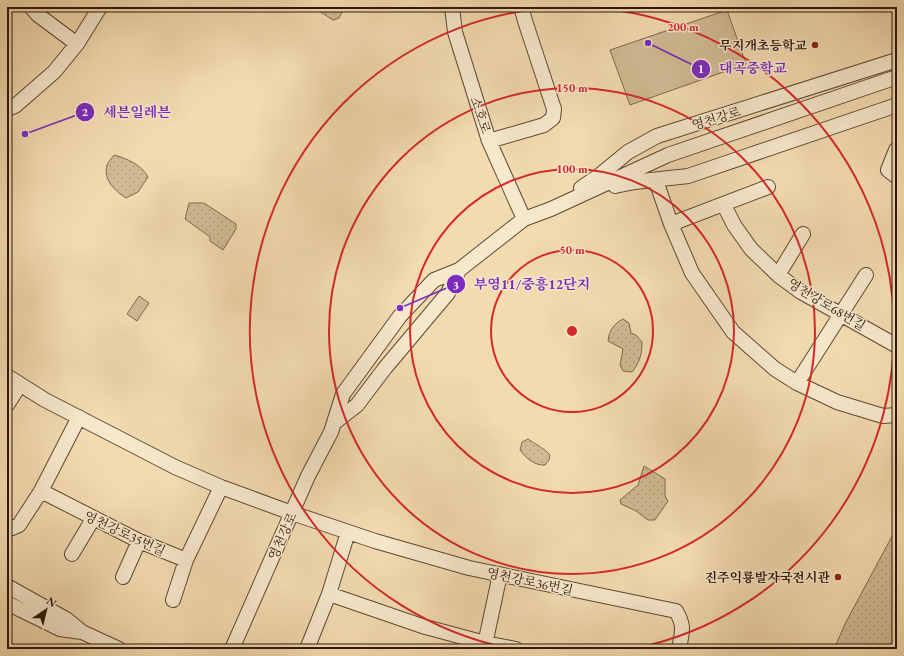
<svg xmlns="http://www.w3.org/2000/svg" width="904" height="656" viewBox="0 0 904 656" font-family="'EB Garamond','Noto Serif KR',serif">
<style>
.park{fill:url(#park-dots);stroke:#7f684f}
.pitch{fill:#d1ba94;stroke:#7f684f}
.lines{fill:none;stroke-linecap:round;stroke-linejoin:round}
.minor-casing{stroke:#5e4834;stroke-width:16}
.minor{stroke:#f7e8cc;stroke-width:14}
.ring{fill:none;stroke:#d62828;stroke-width:2}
.poi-dot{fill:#8f2418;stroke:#f7e8cc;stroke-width:1.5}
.labels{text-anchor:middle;stroke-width:3;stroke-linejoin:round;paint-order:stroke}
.poi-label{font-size:13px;font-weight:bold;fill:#2d170a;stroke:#f7e8cc;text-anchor:end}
.street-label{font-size:13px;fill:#2d170a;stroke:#f7e8cc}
.centre{fill:#d62828;stroke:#f7e8cc;stroke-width:2}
.ring-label{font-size:12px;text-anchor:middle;font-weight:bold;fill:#d62828;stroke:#f7e8cc;stroke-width:3;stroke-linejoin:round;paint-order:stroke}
.leader{fill:none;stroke:#7b2cbf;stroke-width:1.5}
.callout-dot{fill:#7b2cbf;stroke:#f7e8cc;stroke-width:1.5}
.mark-label{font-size:12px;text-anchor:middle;font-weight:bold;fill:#fff}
.callout-label{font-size:14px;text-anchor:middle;font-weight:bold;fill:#7b2cbf;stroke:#f7e8cc;stroke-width:3;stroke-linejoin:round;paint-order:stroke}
</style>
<defs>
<pattern id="park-dots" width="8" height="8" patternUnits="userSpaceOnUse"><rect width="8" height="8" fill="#d1ba94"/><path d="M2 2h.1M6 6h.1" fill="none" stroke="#b49f7e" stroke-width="1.8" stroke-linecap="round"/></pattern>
</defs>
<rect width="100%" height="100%" fill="#f3dbb0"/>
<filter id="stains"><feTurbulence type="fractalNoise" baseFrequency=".005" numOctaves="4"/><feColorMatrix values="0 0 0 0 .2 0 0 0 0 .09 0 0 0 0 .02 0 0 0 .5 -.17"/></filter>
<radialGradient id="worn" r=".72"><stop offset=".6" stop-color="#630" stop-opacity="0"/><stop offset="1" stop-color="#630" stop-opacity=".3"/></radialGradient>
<path class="park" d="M 313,7 L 342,7 L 342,12 L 339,18 L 333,20 Z
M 114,155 C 126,158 142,165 148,177 L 138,192 L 126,198 C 115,191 103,180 107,165 C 108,162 112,158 114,155 Z
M 189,203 L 204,203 L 236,224 L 236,229 L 223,250 L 210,241 L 210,237 L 185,219 Z
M 623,319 L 629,323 L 631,333 L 636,335 L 642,342 C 642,354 640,362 632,372 L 623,371 L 620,365 L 623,349 L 608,341 C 609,330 614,324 623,319 Z
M 528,439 C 535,444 544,448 550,455 L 549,460 L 545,465 C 536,466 525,458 520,450 L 522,442 Z
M 644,466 L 665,479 L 665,496 L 668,501 L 655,520 L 648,520 L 636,511 L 621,504 L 620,500 L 638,485 Z
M 897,527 L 897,649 L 834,649 L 846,622 Z"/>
<path class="pitch" d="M 727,10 L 746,64 L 630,105 L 610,50 Z
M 139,296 L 149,303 L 137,321 L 127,314 Z"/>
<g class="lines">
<defs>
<path id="minor" d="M 31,7 L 38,15 L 77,44
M 452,7 L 455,32 L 489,141 L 524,219
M 7,109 L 15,106 L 54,72 L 77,44 L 100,7
M 489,141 L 544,125 L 553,118 L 554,109 L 526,24 L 521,7
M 897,149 L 896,150 L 888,170 L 897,177
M 656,181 L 671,224 L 692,273 L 733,332 L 775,369 L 797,383 L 837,402 L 883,416 L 897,415
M 615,186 C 639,180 664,179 688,176 L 897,105
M 581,188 L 600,175 L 628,152 L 657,136 L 897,60
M 724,205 L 734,225 L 751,249 L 778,275 L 801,292 L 897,346
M 671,224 L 768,187
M 778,275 L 803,234
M 7,376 L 45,400 L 175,467 L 221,487 L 292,513 L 375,541 L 469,568 L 676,611 C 685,626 682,632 679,649
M 797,383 L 866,275
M 7,405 L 20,385
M 334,423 L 357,405 L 385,368 L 448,293 L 459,270
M 41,491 L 139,541 L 186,560
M 7,530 L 19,525 L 41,491 L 79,417
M 72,554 L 93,519
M 123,577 L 139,541
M 7,586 L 66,619 L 82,632 L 119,649
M 329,594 L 422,626 L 485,643 L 516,649
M 173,600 L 186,560 L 221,487
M 7,603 L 60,629 L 82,632
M 232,649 L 308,476 L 331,432 L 343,394 L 400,316 L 434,280 L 459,270 L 524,219 L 551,209 L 668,155 L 897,77
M 307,649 L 329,594 L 348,532
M 484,649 L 500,574"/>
</defs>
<use href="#minor" class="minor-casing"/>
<use href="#minor" class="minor"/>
</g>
<g class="ring">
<circle cx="572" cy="331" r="81"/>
<circle cx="572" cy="331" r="162"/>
<circle cx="572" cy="331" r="243"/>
<path d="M507 648A324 324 0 0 1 569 7M575 7A324 324 0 0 1 637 648"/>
</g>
<g class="poi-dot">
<circle cx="815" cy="45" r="4"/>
<circle cx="838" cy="577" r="4"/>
</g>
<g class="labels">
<g class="poi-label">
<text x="807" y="50">무지개초등학교</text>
<text x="830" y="582">진주익룡발자국전시관</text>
</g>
<g class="street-label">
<text transform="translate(481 115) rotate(71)" y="5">소호로</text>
<text transform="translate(716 118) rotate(-17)" y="5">영천강로</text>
<text transform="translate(827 304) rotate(31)" y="5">영천강로68번길</text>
<text transform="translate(125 533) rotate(25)" y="5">영천강로35번길</text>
<text transform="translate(282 536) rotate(-66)" y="5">영천강로</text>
<text transform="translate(530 581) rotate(12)" y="5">영천강로36번길</text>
</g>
</g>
<circle cx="572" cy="331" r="6" class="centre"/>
<g class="ring-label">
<text x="683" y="31">200 m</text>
<text x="572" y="92">150 m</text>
<text x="572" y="173">100 m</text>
<text x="572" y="254">50 m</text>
</g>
<path class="leader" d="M648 43L701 69M25 134L85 112M400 308L456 284"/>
<g class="callout-dot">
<circle cx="648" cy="43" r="4"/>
<circle cx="25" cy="134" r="4"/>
<circle cx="400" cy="308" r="4"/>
<circle cx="701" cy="69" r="10"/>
<circle cx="85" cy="112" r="10"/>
<circle cx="456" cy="284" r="10"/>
</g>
<g class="mark-label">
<text x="701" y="73">1</text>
<text x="85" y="116">2</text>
<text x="456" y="289">3</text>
</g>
<g class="callout-label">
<text x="753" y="73">대곡중학교</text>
<text x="137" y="117">세븐일레븐</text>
<text x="532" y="289">부영11/중흥12단지</text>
</g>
<rect width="904" height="656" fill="none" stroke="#f3dbb0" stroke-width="24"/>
<rect x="8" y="8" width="888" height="640" fill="none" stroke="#2d170a" stroke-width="2"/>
<rect x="12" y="12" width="880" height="632" fill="none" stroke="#2d170a"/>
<g transform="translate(46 610) rotate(35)" stroke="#f7e8cc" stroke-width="3" paint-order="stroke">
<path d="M0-3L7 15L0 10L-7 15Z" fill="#2d170a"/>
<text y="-6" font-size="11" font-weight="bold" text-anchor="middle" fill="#2d170a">N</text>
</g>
<rect width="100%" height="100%" filter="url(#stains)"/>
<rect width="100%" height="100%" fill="url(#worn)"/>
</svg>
